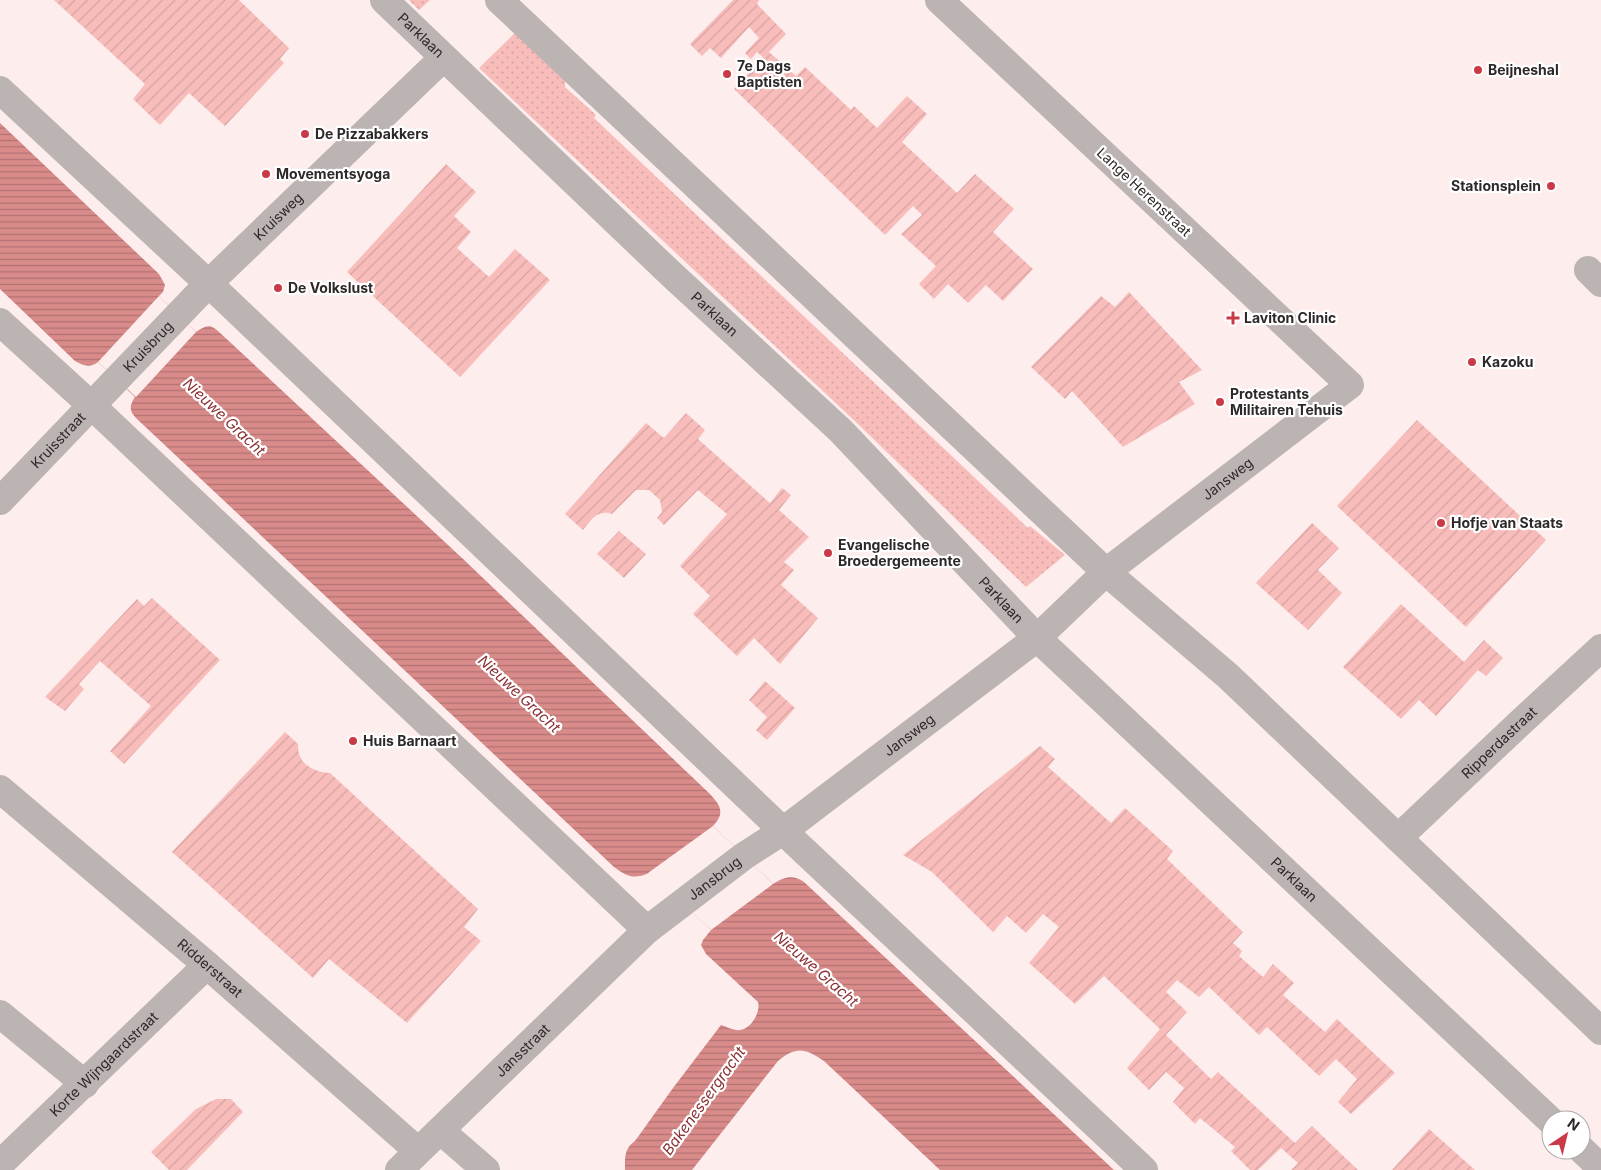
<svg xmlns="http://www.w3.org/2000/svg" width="1601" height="1170" viewBox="0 0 1601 1170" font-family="Inter,sans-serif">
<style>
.grass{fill:url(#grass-dots)}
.garden{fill:url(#garden-furrows)}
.water{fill:url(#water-rules)}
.pier{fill:#fdeded}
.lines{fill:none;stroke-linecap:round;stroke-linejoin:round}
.street{stroke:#bcb3b3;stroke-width:28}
.poi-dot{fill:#ca3a46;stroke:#fff;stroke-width:2}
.labels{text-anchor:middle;stroke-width:4.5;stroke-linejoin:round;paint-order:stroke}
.street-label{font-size:14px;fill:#2f2828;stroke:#fff}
.poi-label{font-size:14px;font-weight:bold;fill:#2f2828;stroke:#fff;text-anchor:start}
.water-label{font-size:15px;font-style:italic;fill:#8c3034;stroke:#fff}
</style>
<defs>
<pattern id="grass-dots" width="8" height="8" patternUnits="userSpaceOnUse" patternTransform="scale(1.25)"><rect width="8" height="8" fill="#f8bdbb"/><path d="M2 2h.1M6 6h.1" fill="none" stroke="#d5a2a1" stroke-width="1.8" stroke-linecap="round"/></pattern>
<pattern id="garden-furrows" width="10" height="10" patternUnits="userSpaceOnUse" patternTransform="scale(1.25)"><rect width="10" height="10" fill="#f8bdbb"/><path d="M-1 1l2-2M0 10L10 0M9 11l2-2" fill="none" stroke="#d5a2a1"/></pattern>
<pattern id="water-rules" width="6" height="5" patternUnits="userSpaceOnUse" patternTransform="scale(1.25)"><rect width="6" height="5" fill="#d98b8a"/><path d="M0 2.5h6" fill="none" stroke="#b07271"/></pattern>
</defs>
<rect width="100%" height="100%" fill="#fdeded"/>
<path class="grass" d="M 409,0 L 430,0 L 419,10 Z
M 518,30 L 565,74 L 565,87 L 596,115 L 594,118 L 1028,528 L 1030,526 L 1065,555 L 1026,587 L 859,425 L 479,68 Z"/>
<path class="garden" d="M 54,0 L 239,0 L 289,48 L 280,59 L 284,63 L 225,126 L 189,93 L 160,125 L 133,99 L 145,84 Z
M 733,0 L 759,0 L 757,4 L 786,34 L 769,52 L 796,76 L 805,67 L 851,110 L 854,106 L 877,128 L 907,96 L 927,114 L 902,142 L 957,193 L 975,174 L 1014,209 L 993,232 L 1033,269 L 1003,301 L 986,285 L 968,303 L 948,284 L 934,299 L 919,284 L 936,266 L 901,234 L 922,215 L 913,206 L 885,235 L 734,89 L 763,57 L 757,52 L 751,59 L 745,53 L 759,38 L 749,27 L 721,58 L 710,48 L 702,56 L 690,44 Z
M 446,164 L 476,192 L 454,216 L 471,232 L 457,248 L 489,277 L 515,249 L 550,280 L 460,377 L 347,272 Z
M 1129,292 L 1202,370 L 1179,382 L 1195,404 L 1123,447 L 1072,391 L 1065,399 L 1031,367 L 1101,296 L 1115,307 Z
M 686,413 L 705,430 L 698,439 L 770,503 L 782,488 L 791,495 L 779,510 L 809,537 L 784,562 L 794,570 L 781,585 L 818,618 L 780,664 L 754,638 L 737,656 L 693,614 L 710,596 L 680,566 L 727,514 L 698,490 L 664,525 L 657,518 L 662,512 L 660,500 L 649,490 L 636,490 L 612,514 C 597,509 591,520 583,530 L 565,514 L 646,423 L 664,438 Z
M 1417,420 L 1546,540 L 1466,627 L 1337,506 Z
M 1312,523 L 1339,548 L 1318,570 L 1342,593 L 1308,630 L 1256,583 Z
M 619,531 L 646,554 L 624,578 L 597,554 Z
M 152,598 L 220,660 L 124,764 L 110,751 L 151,706 L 100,661 L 79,684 L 84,689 L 65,711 L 45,697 L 137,599 L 144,606 Z
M 1401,604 L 1464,662 L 1484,640 L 1503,658 L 1486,676 L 1478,670 L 1436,716 L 1419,700 L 1401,719 L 1343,667 Z
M 765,681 L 795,708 L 767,740 L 756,730 L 767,717 L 749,700 Z
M 285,732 L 298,744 C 297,763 312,772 330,773 L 478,909 L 464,927 L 481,941 L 407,1023 L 329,959 L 313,978 L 172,852 Z
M 1040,746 L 1055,759 L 1048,767 L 1111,823 L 1125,808 L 1173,851 L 1167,859 L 1243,932 L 1233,943 L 1242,951 L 1239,956 L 1263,977 L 1273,964 L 1294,983 L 1283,995 L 1325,1032 L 1337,1019 L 1395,1073 L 1351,1114 L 1338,1102 L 1357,1079 L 1336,1059 L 1319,1076 L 1267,1027 L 1259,1035 L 1209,987 L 1199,997 L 1177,980 L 1166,992 L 1187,1012 L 1166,1035 L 1211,1079 L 1218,1072 L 1295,1143 L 1312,1126 L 1358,1170 L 1291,1170 L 1298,1163 L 1281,1148 L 1258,1170 L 1250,1170 L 1231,1151 L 1235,1147 L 1200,1118 L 1195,1124 L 1173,1102 L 1184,1088 L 1166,1072 L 1149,1090 L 1127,1068 L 1160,1029 L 1104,976 L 1075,1004 L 1029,963 L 1059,927 L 1043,914 L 1026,933 L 1007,916 L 993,932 L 932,872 L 903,855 Z
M 216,1099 L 231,1099 L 243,1112 L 187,1170 L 169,1170 L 151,1152 L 196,1109 Z
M 1429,1129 L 1475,1170 L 1392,1170 Z"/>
<path class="water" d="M 0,123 L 159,274 L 165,285 L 163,292 L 159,296 L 196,332 C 204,326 210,323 218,331 L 462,558 L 710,794 C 721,806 725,813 713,826 L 773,884 C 784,877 793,874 804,882 L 1114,1170 L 940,1170 L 824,1061 C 805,1048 796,1046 778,1061 L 692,1170 L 625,1170 C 625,1157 624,1149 635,1141 L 673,1088 L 721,1025 C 727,1027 735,1031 740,1030 C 751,1029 761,1012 758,1002 L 706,954 L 701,945 L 703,940 L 711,930 L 649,873 C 634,880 626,876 614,867 L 137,419 C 129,411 129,406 135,397 L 98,362 C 90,368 84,366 75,361 L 0,289 Z"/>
<path class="pier" d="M 159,296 L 196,332 L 136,397 L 98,362 Z
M 713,826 L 773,884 L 711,930 L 648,873 Z"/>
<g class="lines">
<g class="street">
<path id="s1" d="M 384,0 L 670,273 L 841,431 L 1037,638 L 1551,1121"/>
<path d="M 499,0 L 1106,572 L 1228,676 L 1601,1031"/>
<path d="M 0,90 L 225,299 L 799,846 L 1144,1170"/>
<path d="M 1588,270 L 1601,283"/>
<path d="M 0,322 L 92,406 L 647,930"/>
<path id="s2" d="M 0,501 L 208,284 L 443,58"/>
<path id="s3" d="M 0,789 L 207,965 L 418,1151"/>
<path id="s4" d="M 1398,838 L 1522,721 L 1601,648"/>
<path d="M 0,1014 L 85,1084"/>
<path d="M 441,1131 L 486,1170"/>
<path d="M 1581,1149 L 1601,1168"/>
<path id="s5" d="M 0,1164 L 207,965"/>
<path id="s6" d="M 399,1170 L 647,930 L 744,856 L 783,831 L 1037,638 L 1106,572 L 1350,385 L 939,0"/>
</g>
</g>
<g class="poi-dot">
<circle cx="1478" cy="70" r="5"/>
<circle cx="727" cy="74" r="5"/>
<circle cx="305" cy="134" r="5"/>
<circle cx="266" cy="174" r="5"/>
<circle cx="1551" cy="186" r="5"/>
<circle cx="278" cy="288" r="5"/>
<path d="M1230.5 310.5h5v5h5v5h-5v5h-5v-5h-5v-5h5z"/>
<circle cx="1472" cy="362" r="5"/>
<circle cx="1220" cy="402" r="5"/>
<circle cx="1441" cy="523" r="5"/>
<circle cx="828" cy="553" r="5"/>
<circle cx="353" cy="741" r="5"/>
</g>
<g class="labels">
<g class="street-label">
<text dy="5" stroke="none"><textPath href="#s1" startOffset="51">Parklaan</textPath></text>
<text transform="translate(1144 192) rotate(43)" y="5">Lange Herenstraat</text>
<text dy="5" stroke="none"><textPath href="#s2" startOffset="398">Kruisweg</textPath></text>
<text dy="5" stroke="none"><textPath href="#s1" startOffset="456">Parklaan</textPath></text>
<text dy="5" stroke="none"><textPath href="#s2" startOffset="214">Kruisbrug</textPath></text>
<text dy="5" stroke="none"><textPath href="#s2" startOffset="84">Kruisstraat</textPath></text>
<text dy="5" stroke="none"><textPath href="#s6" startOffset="1081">Jansweg</textPath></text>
<text dy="5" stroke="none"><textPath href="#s1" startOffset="861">Parklaan</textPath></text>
<text dy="5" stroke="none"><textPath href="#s6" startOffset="672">Jansweg</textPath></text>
<text dy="5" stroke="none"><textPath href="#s4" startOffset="139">Ripperdastraat</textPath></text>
<text dy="5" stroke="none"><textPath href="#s6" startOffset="430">Jansbrug</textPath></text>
<text dy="5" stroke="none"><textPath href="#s1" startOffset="1266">Parklaan</textPath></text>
<text dy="5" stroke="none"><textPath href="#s3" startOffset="276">Ridderstraat</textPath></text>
<text dy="5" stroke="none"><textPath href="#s6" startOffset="172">Jansstraat</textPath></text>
<text dy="5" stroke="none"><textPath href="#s5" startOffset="144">Korte Wijngaardstraat</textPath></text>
</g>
<g class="poi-label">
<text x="737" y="71">7e Dags<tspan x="737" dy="16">Baptisten</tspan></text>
<text x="1488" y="75">Beijneshal</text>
<text x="315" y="139">De Pizzabakkers</text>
<text x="276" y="179">Movementsyoga</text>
<text x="1541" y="191" text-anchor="end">Stationsplein</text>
<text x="288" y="293">De Volkslust</text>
<text x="1244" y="323">Laviton Clinic</text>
<text x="1482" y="367">Kazoku</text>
<text x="1230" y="399">Protestants<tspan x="1230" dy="16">Militairen Tehuis</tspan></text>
<text x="1451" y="528">Hofje van Staats</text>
<text x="838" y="550">Evangelische<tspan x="838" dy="16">Broedergemeente</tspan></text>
<text x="363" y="746">Huis Barnaart</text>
</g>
<g class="water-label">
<text transform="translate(224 417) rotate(43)" y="5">Nieuwe Gracht</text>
<text transform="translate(519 694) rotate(43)" y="5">Nieuwe Gracht</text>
<text transform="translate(816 969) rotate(41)" y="5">Nieuwe Gracht</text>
<text transform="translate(704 1101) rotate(-54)" y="5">Bakenessergracht</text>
</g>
</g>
<g transform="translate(1566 1135) rotate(35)"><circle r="24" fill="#ffffff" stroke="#aca9a9"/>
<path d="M0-4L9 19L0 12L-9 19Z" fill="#ca3a46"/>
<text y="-8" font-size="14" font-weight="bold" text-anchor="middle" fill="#2f2828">N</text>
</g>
</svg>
